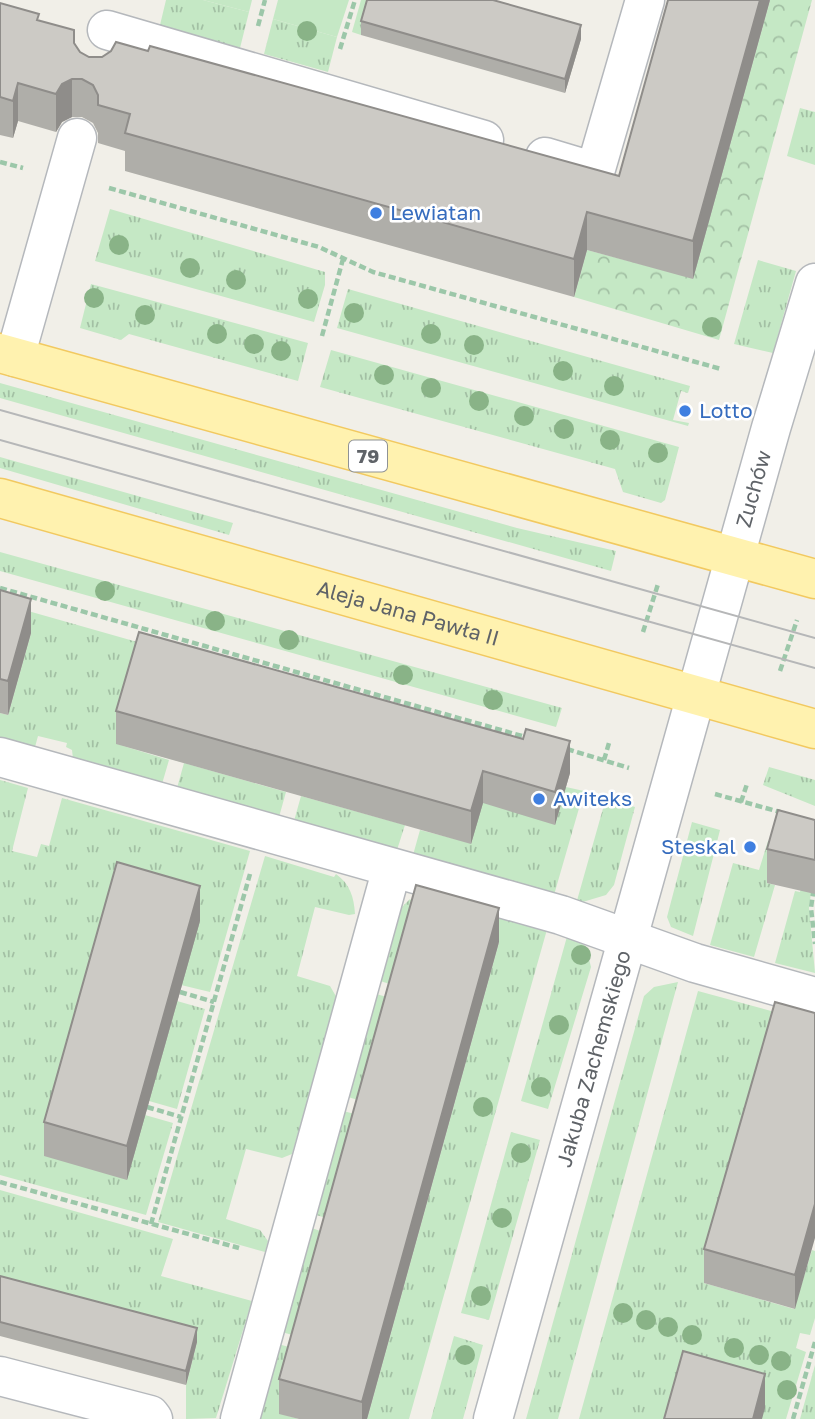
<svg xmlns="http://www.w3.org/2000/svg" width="815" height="1419" viewBox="0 0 815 1419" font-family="'Golos Text',sans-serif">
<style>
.grass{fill:url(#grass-tufts)}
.forest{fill:url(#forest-crowns)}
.garden{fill:#c5e8c5}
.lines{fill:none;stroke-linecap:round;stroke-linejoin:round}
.minor-casing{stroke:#b5b8bc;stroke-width:41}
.major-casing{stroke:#f2c960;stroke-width:41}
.path{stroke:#9cc7a9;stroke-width:4.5;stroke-dasharray:7 3.5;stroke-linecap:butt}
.minor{stroke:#fff;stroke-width:38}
.major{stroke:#fff2af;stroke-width:38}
.tram{stroke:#b6b7b8;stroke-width:2}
.tree{fill:#89b387}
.wall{fill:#afaea9}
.shaded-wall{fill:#8f8d8a}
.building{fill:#cccac5;stroke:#8f8d8a;stroke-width:2}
.shop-dot{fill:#3f7fe0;stroke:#fff;stroke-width:2.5}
.labels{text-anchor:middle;stroke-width:5;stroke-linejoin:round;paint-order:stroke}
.shield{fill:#fff;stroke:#8f9295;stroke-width:2}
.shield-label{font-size:19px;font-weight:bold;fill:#5f6368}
.shop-label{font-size:21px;fill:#366cbe;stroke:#fff;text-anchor:start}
.street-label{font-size:21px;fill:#5f6368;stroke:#fff}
</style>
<defs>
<pattern id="grass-tufts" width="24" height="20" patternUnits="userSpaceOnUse" patternTransform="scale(1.75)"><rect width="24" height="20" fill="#c5e8c5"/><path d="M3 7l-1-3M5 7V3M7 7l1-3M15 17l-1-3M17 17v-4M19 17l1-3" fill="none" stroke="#a3c0a4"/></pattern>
<pattern id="forest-crowns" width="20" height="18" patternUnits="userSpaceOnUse" patternTransform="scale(1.75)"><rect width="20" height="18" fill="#c5e8c5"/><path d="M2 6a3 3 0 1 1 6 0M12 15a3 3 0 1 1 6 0" fill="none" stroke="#a3c0a4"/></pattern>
</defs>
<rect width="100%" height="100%" fill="#f1efe8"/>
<path class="grass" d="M 166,0 L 203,0 L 249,12 L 240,48 L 160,25 Z
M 361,0 L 371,0 L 361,35 L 352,32 Z
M 273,19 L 337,37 L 328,72 L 264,54 Z
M 800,108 L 815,112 L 815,165 L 787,156 Z
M 110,209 L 325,272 L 325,285 L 314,322 L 95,261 Z
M 758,260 L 796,271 L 773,353 L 734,344 Z
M 91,284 L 308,343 L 298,381 L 129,334 L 121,340 L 80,328 Z
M 348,289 L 690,386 L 688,393 L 681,391 L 673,420 L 689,423 L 688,426 L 337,328 Z
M 331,350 L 679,447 L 665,500 L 661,503 L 623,492 L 615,469 L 320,387 Z
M 0,383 L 517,528 L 616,551 L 611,571 L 0,398 Z
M 0,457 L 233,523 L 229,535 L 0,468 Z
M 0,552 L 562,708 L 556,727 L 0,571 Z
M 0,603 L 528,753 L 566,787 L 584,791 L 554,895 L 413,855 L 420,830 L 471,843 L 117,744 L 169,760 L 162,784 L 73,759 L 72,750 L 66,747 L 67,743 L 38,736 L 35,747 L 0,737 L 0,713 L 8,715 L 31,633 Z
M 184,763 L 286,792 L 279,817 L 177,788 Z
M 769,767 L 815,780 L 815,806 L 763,785 Z
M 0,780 L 28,788 L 12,851 L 37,857 L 41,844 L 49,846 L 62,798 L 250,851 L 210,992 L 181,985 L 145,1115 L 173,1123 L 146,1215 L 0,1175 Z
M 301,796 L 405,825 L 397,850 L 294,821 Z
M 606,798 L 635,807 L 614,885 L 606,895 L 576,904 Z
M 692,822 L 720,830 L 693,936 L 671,927 L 667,917 Z
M 768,841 L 778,844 L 767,883 L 775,885 L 754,957 L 710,945 L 733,863 L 759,870 Z
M 810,852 L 813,879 L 809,908 L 815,973 L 775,963 L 795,891 L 800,892 Z
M 265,856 L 334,877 L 336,874 C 350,884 354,897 355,914 L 349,915 L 315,907 L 297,976 L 330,986 L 337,998 L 292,1154 L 282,1158 L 246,1149 L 226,1219 L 260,1230 L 268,1241 L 265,1252 L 158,1222 Z
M 410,899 L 413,903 L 422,900 L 548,926 L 409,1419 L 367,1419 L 499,942 L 397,986 L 373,979 L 394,915 Z
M 568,933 L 586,947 L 591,967 L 548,1109 L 521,1101 Z
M 678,982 L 558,1419 L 526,1419 L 644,996 L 654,987 Z
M 698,991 L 815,1023 L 704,1283 L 794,1309 L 812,1250 L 815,1251 L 815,1318 L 810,1335 L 800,1333 L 796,1348 L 806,1352 L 786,1419 L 579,1419 Z
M 369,992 L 394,999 L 365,1102 L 341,1095 Z
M 177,1001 L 205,1009 L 177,1109 L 149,1101 Z
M 336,1109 L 362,1116 L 332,1220 L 307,1212 Z
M 511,1132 L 540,1140 L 489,1320 L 461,1313 Z
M 0,1190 L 173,1239 L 161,1276 L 252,1301 L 216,1418 L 186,1419 L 186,1385 L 197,1342 L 0,1290 Z
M 303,1225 L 329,1234 L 300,1337 L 274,1330 Z
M 454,1336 L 483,1345 L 463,1419 L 431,1419 Z
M 270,1342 L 297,1349 L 279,1413 L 299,1419 L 249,1419 Z
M 815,1365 L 815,1419 L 800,1419 Z"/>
<path class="forest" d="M 770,0 L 812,0 L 719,340 L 574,297 L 587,250 L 693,278 Z"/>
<path class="garden" d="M 203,0 L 252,0 L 249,12 Z
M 278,0 L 349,0 L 337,37 L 273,19 Z"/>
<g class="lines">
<defs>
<g id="minor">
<path d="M 107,30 L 484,140"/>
<path d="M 545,157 L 595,172 L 645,0"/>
<path d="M 15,357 L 77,138"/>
<path d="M 0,757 L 561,915 L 695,963 L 815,997"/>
<path d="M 0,1376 L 150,1415 L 153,1419"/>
<path d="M 240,1419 L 392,868"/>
<path id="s1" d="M 493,1419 L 771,428 L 815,283"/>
</g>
<g id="major">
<path d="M 0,353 L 815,579"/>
<path id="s2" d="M 0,498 L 815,729"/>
</g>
</defs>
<use href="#minor" class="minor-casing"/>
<use href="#major" class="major-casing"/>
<path class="path" d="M 258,26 L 265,0
M 340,49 L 355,0
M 0,162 L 23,168
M 109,188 L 319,247 L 373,272 L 721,369
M 322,336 L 343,259
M 0,588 L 529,738
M 643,632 L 658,584
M 780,671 L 797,620
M 567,749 L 629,768
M 604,760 L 609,743
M 715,794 L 780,812
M 741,802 L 747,784
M 815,879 L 811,908 L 815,944
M 180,992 L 214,1002
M 147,1107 L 181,1117
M 0,1182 L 239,1248
M 151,1224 L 250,874
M 793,1419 L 815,1342"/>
<use href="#minor" class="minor"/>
<use href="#major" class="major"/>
<path class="tram" d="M 0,410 L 815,638
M 0,440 L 815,668"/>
</g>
<g class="tree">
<circle cx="307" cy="31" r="10"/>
<circle cx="119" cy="245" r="10"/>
<circle cx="190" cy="268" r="10"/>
<circle cx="236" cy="280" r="10"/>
<circle cx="94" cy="298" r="10"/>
<circle cx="308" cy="299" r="10"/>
<circle cx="354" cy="313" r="10"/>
<circle cx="145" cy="315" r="10"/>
<circle cx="712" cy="327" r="10"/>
<circle cx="217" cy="334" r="10"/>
<circle cx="431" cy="334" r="10"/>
<circle cx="254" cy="344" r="10"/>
<circle cx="474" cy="345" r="10"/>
<circle cx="281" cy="351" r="10"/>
<circle cx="563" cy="371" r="10"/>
<circle cx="384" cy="375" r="10"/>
<circle cx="614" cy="386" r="10"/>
<circle cx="431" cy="388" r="10"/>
<circle cx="479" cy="401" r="10"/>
<circle cx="524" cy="416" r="10"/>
<circle cx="564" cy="429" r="10"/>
<circle cx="610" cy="440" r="10"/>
<circle cx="658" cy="453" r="10"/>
<circle cx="105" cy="591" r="10"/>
<circle cx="215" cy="621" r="10"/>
<circle cx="289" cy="640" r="10"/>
<circle cx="403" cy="675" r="10"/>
<circle cx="493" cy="700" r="10"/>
<circle cx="581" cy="955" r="10"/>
<circle cx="559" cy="1025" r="10"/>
<circle cx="541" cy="1087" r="10"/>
<circle cx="483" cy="1107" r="10"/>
<circle cx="521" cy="1153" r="10"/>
<circle cx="502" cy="1218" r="10"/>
<circle cx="481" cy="1296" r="10"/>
<circle cx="623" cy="1313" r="10"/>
<circle cx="646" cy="1320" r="10"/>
<circle cx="668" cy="1327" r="10"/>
<circle cx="692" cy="1335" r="10"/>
<circle cx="734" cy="1348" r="10"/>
<circle cx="465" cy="1355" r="10"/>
<circle cx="759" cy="1355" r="10"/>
<circle cx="781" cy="1361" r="10"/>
<circle cx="787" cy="1390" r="10"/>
</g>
<path class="wall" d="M 770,0 L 693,279 L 587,250 L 574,297 L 125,171 L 125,151 L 98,143 L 98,133 L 93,123 L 82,117 L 72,117 L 62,122 L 56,132 L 18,121 L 13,138 L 0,135 L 0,3 L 39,21 L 74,43 L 80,52 L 89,57 L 619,176 Z
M 361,21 L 581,39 L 565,93 L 361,35 Z
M 0,590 L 31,633 L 8,715 L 0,713 Z
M 116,711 L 570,773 L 555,825 L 483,803 L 471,844 L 116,744 Z
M 815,820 L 815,894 L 767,883 L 767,849 Z
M 200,921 L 127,1180 L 44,1156 L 44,1122 Z
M 499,942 L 367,1419 L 299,1419 L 279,1414 L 279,1379 Z
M 815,1013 L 795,1309 L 704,1283 L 704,1249 Z
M 0,1276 L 197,1342 L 186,1385 L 0,1336 Z"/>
<path class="shaded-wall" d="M 760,0 L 770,0 L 693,279 L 693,241 Z
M 581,25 L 581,39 L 565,93 L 565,79 Z
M 72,79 L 72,117 L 62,122 L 56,132 L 56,94 L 62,84 Z
M 18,83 L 18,121 L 13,138 L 13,101 Z
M 587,212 L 587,250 L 574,297 L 574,259 Z
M 31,599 L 31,633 L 8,715 L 8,681 Z
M 570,741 L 570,773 L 555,825 L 555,792 Z
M 483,771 L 483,803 L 471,844 L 471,811 Z
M 200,886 L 200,921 L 127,1180 L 127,1146 Z
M 499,908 L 499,942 L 367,1419 L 362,1419 L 362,1402 Z
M 815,1204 L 815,1238 L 795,1309 L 795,1275 Z
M 197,1328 L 197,1342 L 186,1385 L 186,1371 Z
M 765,1374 L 765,1408 L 762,1419 L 753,1419 Z"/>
<path class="building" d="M 367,0 L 493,0 L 581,25 L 565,79 L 361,21 Z
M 668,0 L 760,0 L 693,241 L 587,212 L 574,259 L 125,133 L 130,114 L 98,105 L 98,95 L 93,85 L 82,79 L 72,79 L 62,84 L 56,94 L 18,83 L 13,101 L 0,97 L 0,3 L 39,14 L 37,20 L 74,30 L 74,43 L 80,52 L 89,57 L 102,57 L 111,51 L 116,42 L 148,51 L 150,46 L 619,176 Z
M 0,590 L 31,599 L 8,681 L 0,679 Z
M 139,632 L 523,739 L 526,729 L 570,741 L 555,792 L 483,771 L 471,811 L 116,711 Z
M 778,810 L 815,820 L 815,860 L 767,849 Z
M 117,862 L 200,886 L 127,1146 L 44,1122 Z
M 416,885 L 499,908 L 362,1402 L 279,1379 Z
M 775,1002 L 815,1013 L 815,1204 L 795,1275 L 704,1249 Z
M 0,1276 L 197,1328 L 186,1371 L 0,1322 Z
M 683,1351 L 765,1374 L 753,1419 L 664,1419 Z"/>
<g class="shop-dot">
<circle cx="376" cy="213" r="7"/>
<circle cx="685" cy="411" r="7"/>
<circle cx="539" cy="799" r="7"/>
<circle cx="750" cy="847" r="7"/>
</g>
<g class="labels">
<rect class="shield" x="349" y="440.5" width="38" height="31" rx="5"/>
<g class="shield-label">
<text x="368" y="463">79</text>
</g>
<g class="shop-label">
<text x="390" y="220">Lewiatan</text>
<text x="699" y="418">Lotto</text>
<text x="553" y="806">Awiteks</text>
<text x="736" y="854" text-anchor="end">Steskal</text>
</g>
<g class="street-label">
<text dy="7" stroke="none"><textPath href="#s1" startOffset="966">Zuchów</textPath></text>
<text dy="7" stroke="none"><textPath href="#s2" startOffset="424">Aleja Jana Pawła II</textPath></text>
<text dy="7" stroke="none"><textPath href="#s1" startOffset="374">Jakuba Zachemskiego</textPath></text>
</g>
</g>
</svg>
